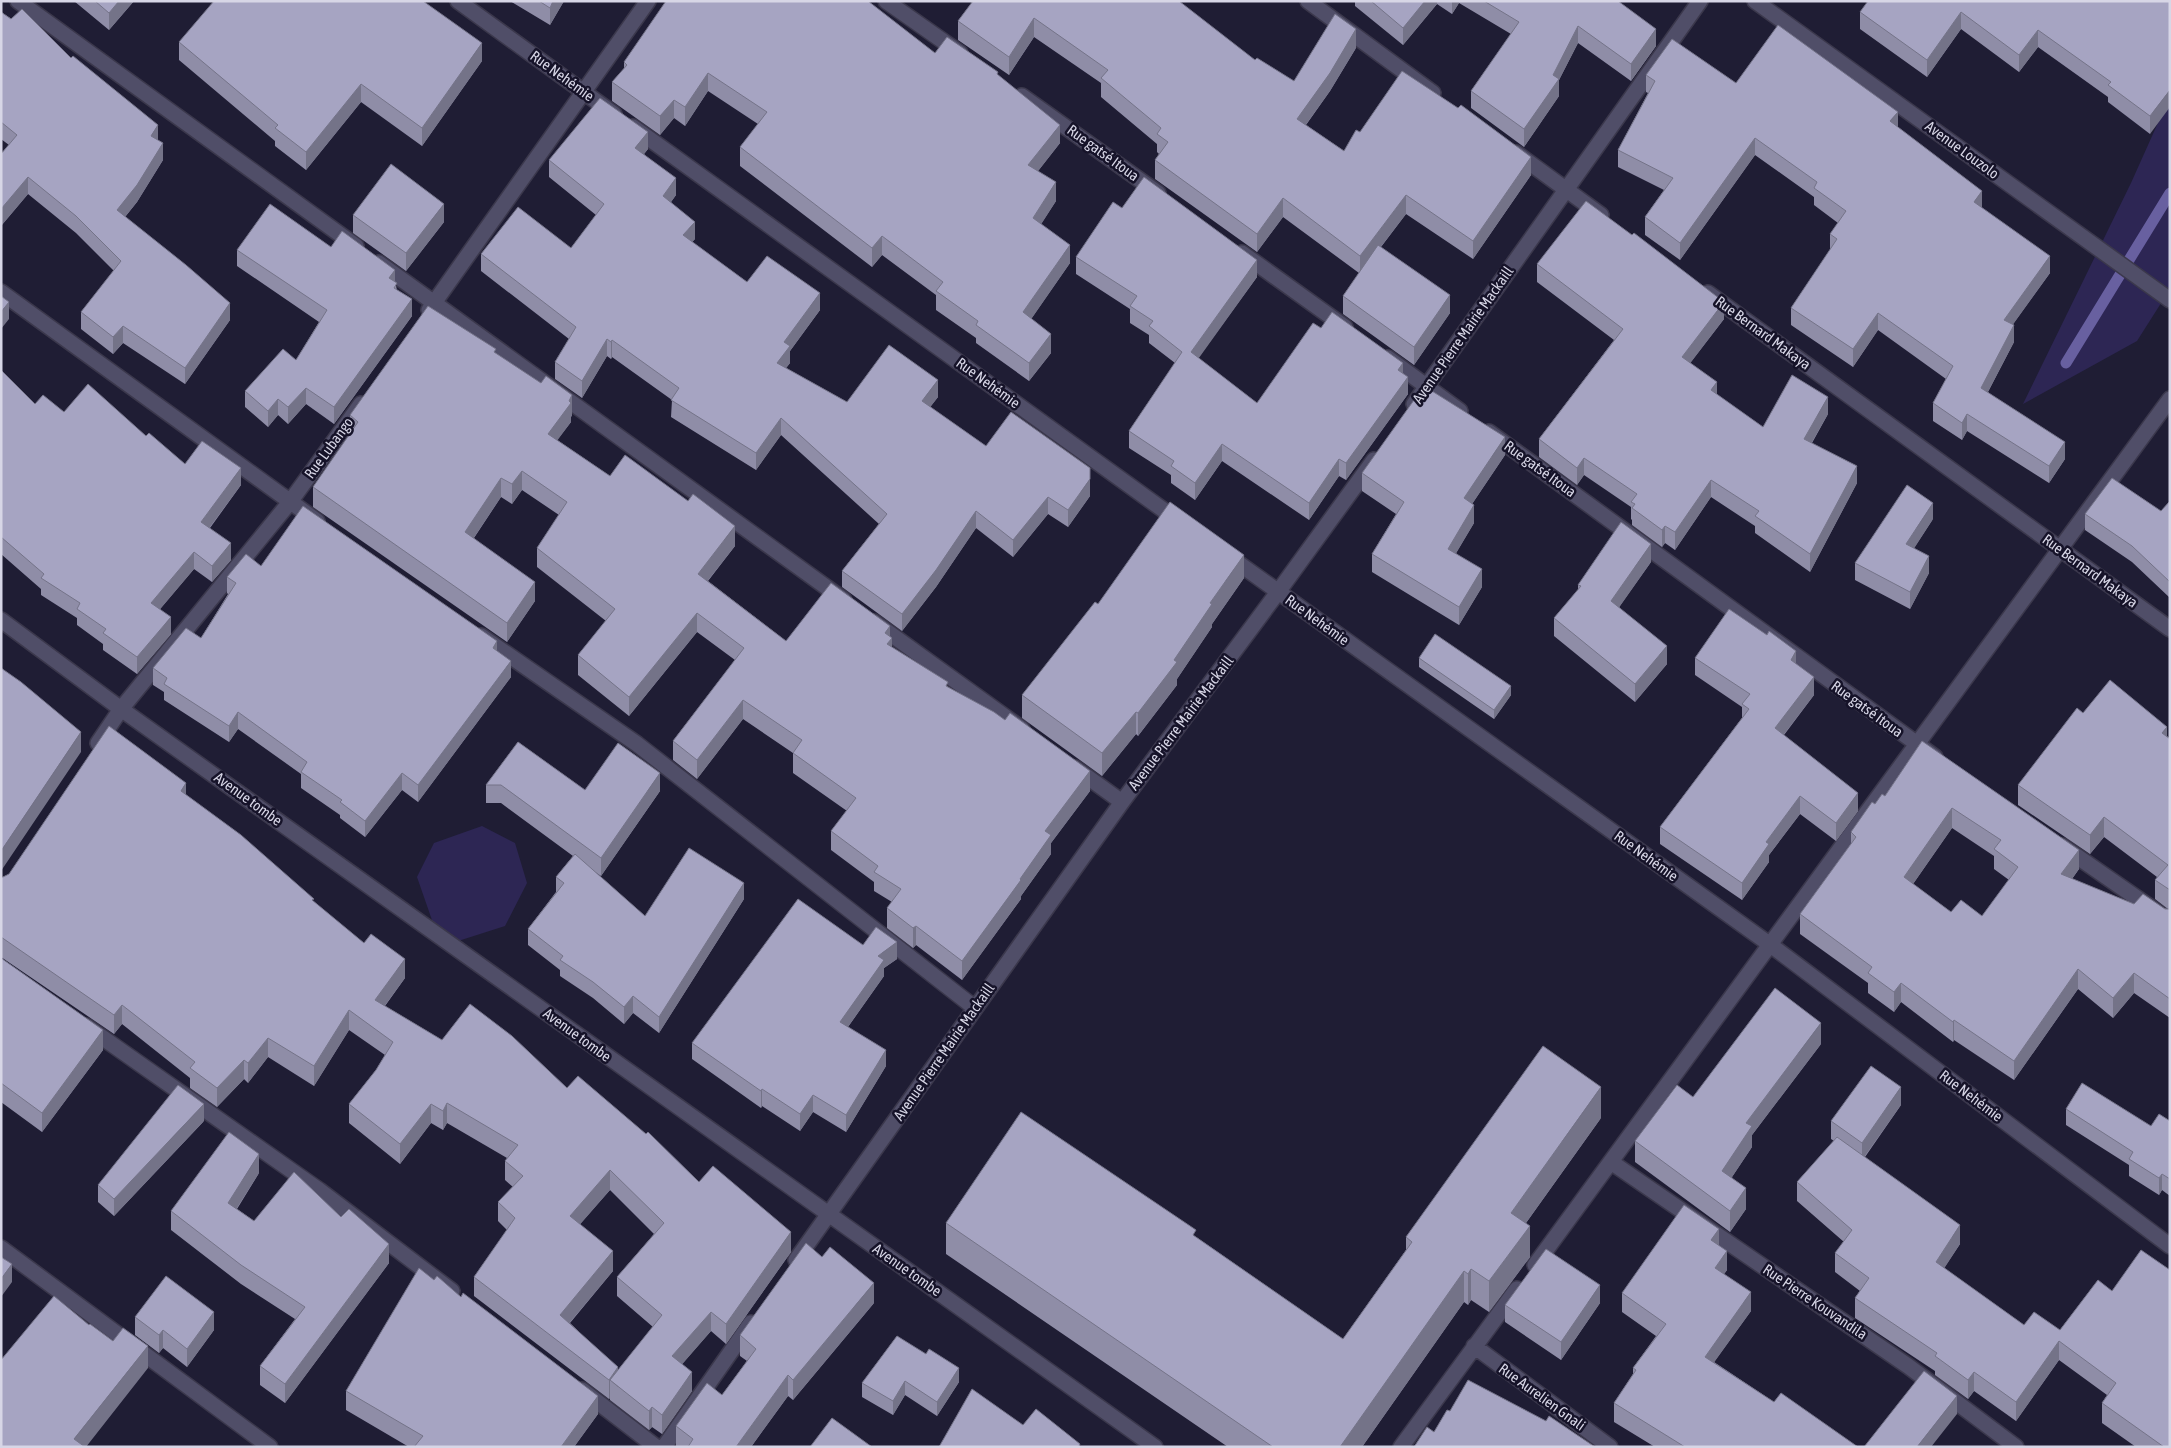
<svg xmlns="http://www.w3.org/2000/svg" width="2171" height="1448" viewBox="0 0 2171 1448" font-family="'Asap Condensed',sans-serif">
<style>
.green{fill:#2d2654}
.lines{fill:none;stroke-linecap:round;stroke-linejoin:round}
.stream{stroke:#6860a0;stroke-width:11}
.minor-casing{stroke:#3b384c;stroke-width:18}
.minor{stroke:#504e68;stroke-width:15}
.wall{fill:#8f8da7;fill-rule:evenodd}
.shaded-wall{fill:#747388}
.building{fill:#a6a4c2;stroke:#747388;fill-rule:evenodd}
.labels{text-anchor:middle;stroke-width:5;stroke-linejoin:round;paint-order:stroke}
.street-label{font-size:15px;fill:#d7d6e6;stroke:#161329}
</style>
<rect width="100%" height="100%" fill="#1f1d34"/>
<path class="green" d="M 2170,96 L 2170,289 L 2137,341 L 2023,404 L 2131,183 Z
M 482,826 L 515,843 L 527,883 L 505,926 L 455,942 L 433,923 L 417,877 L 434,843 Z"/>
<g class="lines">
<path class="stream" d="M 2066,363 L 2170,193"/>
<defs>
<path id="minor" d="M 18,1 L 356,246
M 458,1 L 614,114
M 886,1 L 960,53
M 1308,1 L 1433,93
M 1755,1 L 2170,300
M 1022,96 L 1158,193
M 633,127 L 1180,522
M 1516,153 L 1601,215
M 1242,253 L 1345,327
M 379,263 L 844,600
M 1,292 L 317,521
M 1708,293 L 2170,629
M 429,310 L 648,1
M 1388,358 L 1460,411
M 1414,404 L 1700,1
M 1489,432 L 1935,757
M 1227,555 L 1772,946 L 2170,1246
M 1,620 L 121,709 L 1155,1447
M 874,622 L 1022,729
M 481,636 L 637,744 L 975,1008
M 98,743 L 121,709 L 290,502 L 361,404
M 1075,768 L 1122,802
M 2062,846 L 2170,921
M 86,1026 L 319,1190 L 452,1291
M 1611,1162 L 1908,1366 L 2016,1447
M 1,1248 L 270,1447
M 796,1260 L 1122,802 L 1278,592 L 1374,460
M 1535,1265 C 1748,978 1958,688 2170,399
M 1474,1346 L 1610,1447
M 582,1390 L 656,1447
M 664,1447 L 751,1323
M 1401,1447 L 1517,1289"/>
</defs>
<use href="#minor" class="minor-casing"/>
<use href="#minor" class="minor"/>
</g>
<path class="wall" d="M 74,1 L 134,1 L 109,30 Z
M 510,1 L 564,1 L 550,25 Z
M 973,1 L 1255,60 L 1294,81 L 1356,48 L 1330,91 L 1306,125 L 1344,151 L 1360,132 L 1531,175 L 1473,259 L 1406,214 L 1381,247 L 1450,313 L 1414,365 L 1343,314 L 1343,296 L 1359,273 L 1283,217 L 1257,252 L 1155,179 L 1155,160 L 1159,154 L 1157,152 L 1157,144 L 1101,97 L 1101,83 L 1034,37 L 1009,75 L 958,40 L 958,21 Z
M 1355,1 L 1618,1 L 1656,46 L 1631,81 L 1578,43 L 1559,80 L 1559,96 L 1524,147 L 1471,108 L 1471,91 L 1511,34 L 1459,3 L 1452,14 L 1437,4 L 1403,45 L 1355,6 Z
M 2170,1 L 2150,134 L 2108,102 L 2108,97 L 2038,47 L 2019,72 L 1961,29 L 1927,77 L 1860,29 L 1860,12 Z
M 1,12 L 71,58 L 158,141 L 163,160 L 137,202 L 125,217 L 230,320 L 185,384 L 123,343 L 113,354 L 81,329 L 81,312 L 114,271 L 76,233 L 28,194 L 1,226 L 1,154 L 9,145 L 1,139 Z
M 179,42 L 482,61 L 422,146 L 361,102 L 306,170 L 275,146 L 275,141 L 179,60 Z
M 935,53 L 998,75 L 1060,143 L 1038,171 L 1056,201 L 1041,224 L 1070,263 L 1031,319 L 1051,353 L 1029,381 L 976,343 L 976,338 L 936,310 L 936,295 L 882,255 L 872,267 L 740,166 L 740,147 L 758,124 L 708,91 L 685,126 L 674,118 L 660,135 L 612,101 L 612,82 L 624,69 L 624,62 Z
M 1646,75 L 1736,83 L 1898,128 L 2050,273 L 2013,324 L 2014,342 L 1988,392 L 2065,459 L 2049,483 L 1967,431 L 1962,440 L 1933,421 L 1933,403 L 1946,379 L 1878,330 L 1853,367 L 1791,325 L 1791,308 L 1830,250 L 1830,234 L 1838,223 L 1814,205 L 1814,197 L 1755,155 L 1680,260 L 1645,235 L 1645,217 L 1664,190 L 1618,167 L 1618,150 L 1648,93 L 1646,92 Z
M 648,149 L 644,154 L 676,195 L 671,202 L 695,239 L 692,242 L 747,282 L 820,310 L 790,351 L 790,363 L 786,368 L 847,402 L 938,397 L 930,407 L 986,446 L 1090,496 L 1068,527 L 1048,514 L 1013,557 L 976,528 L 936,587 L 902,631 L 842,587 L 842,571 L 879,524 L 781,435 L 756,470 L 671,417 L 672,400 L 612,357 L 611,359 L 607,356 L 582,398 L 555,379 L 555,362 L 569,339 L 481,271 L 481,254 L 571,248 L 596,215 L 549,177 L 549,160 Z
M 1122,208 L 1257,277 L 1198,358 L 1257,403 L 1321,328 L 1403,373 L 1408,394 L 1346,480 L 1339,476 L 1309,520 L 1222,461 L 1195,500 L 1171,483 L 1171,475 L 1129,448 L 1129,431 L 1175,363 L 1149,343 L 1149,335 L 1130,323 L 1130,309 L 1076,274 L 1076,257 Z
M 353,215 L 444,222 L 406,271 L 353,233 Z
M 331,247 L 395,282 L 397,290 L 412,316 L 334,424 L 306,404 L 288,424 L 278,415 L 268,427 L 245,407 L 245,391 L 296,360 L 319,322 L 237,266 L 237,250 Z
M 1537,264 L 1724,319 L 1690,363 L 1717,395 L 1763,427 L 1828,414 L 1812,443 L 1857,483 L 1810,572 L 1755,533 L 1755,526 L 1711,497 L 1675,550 L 1665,543 L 1662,547 L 1632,525 L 1632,520 L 1631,519 L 1631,507 L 1584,475 L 1577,485 L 1539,457 L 1539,439 L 1614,340 L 1537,282 Z
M 496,354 L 572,415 L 571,417 L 571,422 L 557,440 L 610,476 L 735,546 L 708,581 L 786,641 L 890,636 L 892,647 L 948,687 L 1090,791 L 1051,843 L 1051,854 L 1021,896 L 1021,899 L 962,980 L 916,945 L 913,948 L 887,928 L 887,908 L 892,902 L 874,891 L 874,882 L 831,850 L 831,831 L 847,811 L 793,773 L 793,753 L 743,719 L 697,779 L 673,760 L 673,741 L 735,660 L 697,632 L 629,716 L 578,675 L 578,655 L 606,621 L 537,567 L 537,548 L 559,515 L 522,490 L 512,504 L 501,497 L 474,538 L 535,601 L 507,642 L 313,507 L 313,487 L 350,434 L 350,415 Z
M 1,370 L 35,404 L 64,412 L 146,436 L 185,464 L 241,485 L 210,528 L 231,560 L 212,582 L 194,569 L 160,609 L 171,634 L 137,674 L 103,650 L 103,644 L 77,625 L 77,618 L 41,595 L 41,589 L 1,554 Z
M 1505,455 L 1472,504 L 1474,523 L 1456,553 L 1482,587 L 1459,625 L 1372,572 L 1372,554 L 1396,514 L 1362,491 L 1362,473 Z
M 2170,501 L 2170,598 L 2132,562 L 2085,530 L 2085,514 L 2161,511 Z
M 1933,519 L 1914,548 L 1929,573 L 1910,609 L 1855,580 L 1855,563 Z
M 1651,562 L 1619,607 L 1667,664 L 1635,702 L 1554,636 L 1554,618 L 1578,590 L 1578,585 Z
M 261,566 L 497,651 L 511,677 L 418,802 L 402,790 L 365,837 L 340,818 L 340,815 L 301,788 L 301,774 L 238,729 L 229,742 L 164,700 L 164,692 L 153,685 L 153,668 L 201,638 L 228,594 L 227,593 L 227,577 Z
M 1244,578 L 1212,624 L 1212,627 L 1177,679 L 1177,685 L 1138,736 L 1136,734 L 1102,776 L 1022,718 L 1022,695 L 1098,604 Z
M 1419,658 L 1511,695 L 1494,719 L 1419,667 Z
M 1695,658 L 1796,664 L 1814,695 L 1784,735 L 1858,811 L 1836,841 L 1800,814 L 1769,855 L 1769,862 L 1742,900 L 1660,844 L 1660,827 L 1742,718 L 1742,707 L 1695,675 Z
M 2083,713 L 2167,736 L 2170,739 L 2170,1018 L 2134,993 L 2113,1018 L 2078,989 L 2014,1080 L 1954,1040 L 1953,1042 L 1901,1002 L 1894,1012 L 1868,993 L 1868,983 L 1800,934 L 1800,914 L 1851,844 L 1851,832 L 1875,804 L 1885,796 L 1922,741 L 2079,869 L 2072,879 L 2134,904 L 2168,909 L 2155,899 L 2155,880 L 2157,877 L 2104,837 L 2090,854 L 2018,805 L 2018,785 ZM 1952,828 L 1994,856 L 1994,869 L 2009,880 L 1982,916 L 1951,912 L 1913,884 Z
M 518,742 L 585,790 L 660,791 L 601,876 L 595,872 L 645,916 L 744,899 L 659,1033 L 633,1013 L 624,1024 L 593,998 L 560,976 L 560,970 L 528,945 L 528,929 L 556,892 L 556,877 L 573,856 L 501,803 L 486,803 L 486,785 Z
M 186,795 L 405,978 L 385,1006 L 442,1040 L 567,1088 L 699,1182 L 791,1252 L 726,1344 L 711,1331 L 682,1364 L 692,1391 L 662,1434 L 652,1427 L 649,1430 L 610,1400 L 610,1398 L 609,1399 L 474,1296 L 474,1277 L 507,1230 L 498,1221 L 498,1202 L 513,1187 L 505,1180 L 505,1161 L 507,1158 L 447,1123 L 443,1130 L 431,1123 L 400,1164 L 349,1123 L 349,1104 L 376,1070 L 385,1055 L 349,1030 L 314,1086 L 268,1057 L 248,1083 L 244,1079 L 217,1107 L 190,1088 L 190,1078 L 122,1024 L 114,1034 L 1,957 L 1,878 ZM 610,1190 L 654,1234 L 617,1277 L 617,1296 L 653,1327 L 618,1370 L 570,1323 L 613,1271 L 580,1224 Z
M 863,945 L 897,959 L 884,968 L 884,976 L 848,1027 L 886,1066 L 846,1132 L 813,1112 L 800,1131 L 762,1106 L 761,1108 L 692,1059 L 692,1043 Z
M 1,958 L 103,1050 L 42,1132 L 1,1102 Z
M 1821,1044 L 1752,1135 L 1752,1147 L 1732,1177 L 1746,1209 L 1730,1232 L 1635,1162 L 1635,1141 L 1693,1097 Z
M 1901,1105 L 1865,1157 L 1960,1244 L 1944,1268 L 2024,1325 L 2060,1330 L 2098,1280 L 2170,1447 L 2136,1447 L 2102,1423 L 2102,1403 L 2107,1395 L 2059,1360 L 2016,1421 L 1974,1391 L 1968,1399 L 1935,1375 L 1935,1371 L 1855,1318 L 1855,1298 L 1860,1291 L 1835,1272 L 1835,1253 L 1844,1242 L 1797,1201 L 1797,1182 L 1834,1141 L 1831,1139 L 1831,1121 Z
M 2066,1109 L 2151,1126 L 2170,1121 L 2170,1196 L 2162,1190 L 2159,1195 L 2129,1176 L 2129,1165 L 2066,1125 Z
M 1601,1118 L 1526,1223 L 1530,1257 L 1489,1312 L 1471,1300 L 1468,1305 L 1464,1302 L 1362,1447 L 1228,1447 L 946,1254 L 946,1223 L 1196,1237 L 1343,1339 L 1406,1250 L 1406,1237 Z
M 204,1121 L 114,1216 L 98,1202 L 98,1185 Z
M 259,1173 L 237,1209 L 254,1221 L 389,1263 L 285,1403 L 260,1385 L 260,1366 L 295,1319 L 241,1284 L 171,1230 L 171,1211 Z
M 1719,1246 L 1727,1270 L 1724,1274 L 1751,1311 L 1714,1362 L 1774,1402 L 1858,1447 L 1655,1447 L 1614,1422 L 1614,1403 L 1633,1374 L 1633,1368 L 1656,1336 L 1622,1312 L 1622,1293 Z
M 434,1280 L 461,1297 L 598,1414 L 574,1447 L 409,1447 L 346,1410 L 346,1391 Z
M 874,1303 L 793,1400 L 788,1396 L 751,1447 L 677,1447 L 676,1446 L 676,1426 L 722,1395 L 747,1361 L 740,1356 L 740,1335 Z
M 1600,1303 L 1561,1360 L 1505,1322 L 1505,1305 Z
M 135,1317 L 214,1330 L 187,1367 L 163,1348 L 159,1353 L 135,1335 Z
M 897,1336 L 959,1382 L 937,1416 L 905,1395 L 893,1415 L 862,1397 L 862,1383 Z"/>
<path class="shaded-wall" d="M 119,1 L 134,1 L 109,30 L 109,13 Z
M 553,1 L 564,1 L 550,25 L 550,8 Z
M 1425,1 L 1437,1 L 1437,4 L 1403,45 L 1403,28 Z
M 1452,1 L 1459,1 L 1459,3 L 1452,14 Z
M 1961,12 L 1961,29 L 1927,77 L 1927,60 Z
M 1034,18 L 1034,37 L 1009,75 L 1009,57 Z
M 1578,26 L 1578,43 L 1559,80 L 1559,96 L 1524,147 L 1524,129 L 1553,75 Z
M 1356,29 L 1356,48 L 1330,91 L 1297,137 L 1297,119 Z
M 1656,29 L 1656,46 L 1631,81 L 1631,64 Z
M 2038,30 L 2038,47 L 2019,72 L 2019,55 Z
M 482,43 L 482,61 L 422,146 L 422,128 Z
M 708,73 L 708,91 L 685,126 L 685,107 Z
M 361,84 L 361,102 L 306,170 L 306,152 Z
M 2170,90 L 2170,107 L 2150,134 L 2150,116 Z
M 674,100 L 674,118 L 660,135 L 660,116 Z
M 1898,112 L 1898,129 L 1890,121 Z
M 158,125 L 158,142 L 151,136 Z
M 1060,125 L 1060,143 L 1028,184 L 1028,165 Z
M 648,132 L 648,149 L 635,165 L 635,148 Z
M 1755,138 L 1755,155 L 1680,260 L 1680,243 Z
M 163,143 L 163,160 L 137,202 L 117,227 L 117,210 Z
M 1531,157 L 1531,175 L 1473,259 L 1473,241 Z
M 28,177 L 28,194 L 1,226 L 1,209 Z
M 676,178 L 676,195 L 663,213 L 663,196 Z
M 1056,182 L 1056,201 L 1033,237 L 1033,218 Z
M 1982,191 L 1982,208 L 1974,202 Z
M 1406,195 L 1406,214 L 1360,274 L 1360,256 Z
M 1283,198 L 1283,217 L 1257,252 L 1257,234 Z
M 444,204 L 444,222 L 406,271 L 406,253 Z
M 695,222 L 695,239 L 683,252 L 683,235 Z
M 882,236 L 882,255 L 872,267 L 872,248 Z
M 1070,245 L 1070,263 L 1023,331 L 1023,312 Z
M 2050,256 L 2050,273 L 2004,337 L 2004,320 Z
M 1257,260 L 1257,277 L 1191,369 L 1191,352 Z
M 395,270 L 395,286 L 389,278 Z
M 820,293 L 820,310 L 790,351 L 790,363 L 777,380 L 777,363 L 784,342 Z
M 1450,295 L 1450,313 L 1414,365 L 1414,347 Z
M 412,299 L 412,316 L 334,424 L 334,407 Z
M 9,302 L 9,319 L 1,329 L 1,312 Z
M 1724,302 L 1724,319 L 1682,374 L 1682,357 Z
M 230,303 L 230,320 L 185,384 L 185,368 Z
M 1878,313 L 1878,330 L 1853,367 L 1853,349 Z
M 2014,325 L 2014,342 L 1981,405 L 1981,388 Z
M 123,326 L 123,343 L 113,354 L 113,337 Z
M 1051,334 L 1051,353 L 1029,381 L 1029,363 Z
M 607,339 L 607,356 L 582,398 L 582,381 Z
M 612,340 L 612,357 L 611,359 L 611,342 Z
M 1403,363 L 1403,380 L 1398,370 Z
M 1408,377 L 1408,394 L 1346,480 L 1346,463 Z
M 938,380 L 938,397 L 922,418 L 922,401 Z
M 1717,382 L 1717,399 L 1711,390 Z
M 306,388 L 306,404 L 288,424 L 288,407 Z
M 572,395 L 572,415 L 571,417 L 571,422 L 548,453 L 548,434 Z
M 1828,397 L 1828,414 L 1804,456 L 1804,439 Z
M 278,399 L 278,415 L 268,427 L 268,411 Z
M 1967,414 L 1967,431 L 1962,440 L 1962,423 Z
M 781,418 L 781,435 L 756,470 L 756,453 Z
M 1505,437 L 1505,455 L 1464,516 L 1464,498 Z
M 2065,442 L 2065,459 L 2049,483 L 2049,466 Z
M 1222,444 L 1222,461 L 1195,500 L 1195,483 Z
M 1584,458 L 1584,475 L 1577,485 L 1577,468 Z
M 1339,459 L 1339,476 L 1309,520 L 1309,503 Z
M 1857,466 L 1857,483 L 1810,572 L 1810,554 Z
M 241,468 L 241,485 L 201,539 L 201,522 Z
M 522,471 L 522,490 L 512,504 L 512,484 Z
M 501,478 L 501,497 L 465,551 L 465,532 Z
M 1090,479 L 1090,496 L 1068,527 L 1068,510 Z
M 1711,480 L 1711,497 L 1675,550 L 1675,532 Z
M 1048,497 L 1048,514 L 1013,557 L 1013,540 Z
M 1933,503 L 1933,519 L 1906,561 L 1906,544 Z
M 1474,505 L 1474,523 L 1448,567 L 1448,549 Z
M 976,511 L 976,528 L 936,587 L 902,631 L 902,614 Z
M 735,526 L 735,546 L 698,593 L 698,574 Z
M 1665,526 L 1665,543 L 1662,547 L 1662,530 Z
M 231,543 L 231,560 L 212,582 L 212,566 Z
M 1651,544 L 1651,562 L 1611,619 L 1611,601 Z
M 194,552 L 194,569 L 151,620 L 151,603 Z
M 1244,555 L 1244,578 L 1212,624 L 1212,627 L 1177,679 L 1177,685 L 1138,736 L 1138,713 L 1210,603 Z
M 1929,556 L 1929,573 L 1910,609 L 1910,592 Z
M 1482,569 L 1482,587 L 1459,625 L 1459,607 Z
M 535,582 L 535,601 L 507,642 L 507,623 Z
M 697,613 L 697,632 L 629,716 L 629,697 Z
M 171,617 L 171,634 L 137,674 L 137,657 Z
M 890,626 L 890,640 L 892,638 L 892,657 L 887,664 L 885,633 Z
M 497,641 L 497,658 L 493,648 Z
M 1667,646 L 1667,664 L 1635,702 L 1635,684 Z
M 1796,651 L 1796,668 L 1791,660 Z
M 511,661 L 511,677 L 418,802 L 418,785 Z
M 1814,677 L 1814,695 L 1775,746 L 1775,728 Z
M 1511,686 L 1511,695 L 1494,719 L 1494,710 Z
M 743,700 L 743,719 L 697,779 L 697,760 Z
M 238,712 L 238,729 L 229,742 L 229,726 Z
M 1136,712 L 1136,734 L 1102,776 L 1102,753 Z
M 2167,727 L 2167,747 L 2162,733 Z
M 81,732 L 81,752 L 1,871 L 1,851 Z
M 1090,771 L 1090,791 L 1051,843 L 1051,854 L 1021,896 L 1021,899 L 962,980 L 962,961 L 1020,879 L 1045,831 Z
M 402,773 L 402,790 L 365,837 L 365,821 Z
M 660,773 L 660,791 L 601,876 L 601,858 Z
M 186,783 L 186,803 L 181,791 Z
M 1858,793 L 1858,811 L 1836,841 L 1836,823 Z
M 1800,796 L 1800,814 L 1769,855 L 1769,862 L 1742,900 L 1742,883 L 1766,842 Z
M 1952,808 L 1952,828 L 1904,897 L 1904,877 Z
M 2104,817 L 2104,837 L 2090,854 L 2090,835 Z
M 2079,850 L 2079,869 L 2061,894 L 2061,874 Z
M 744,883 L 744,899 L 659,1033 L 659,1017 Z
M 916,926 L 916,945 L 913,948 L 913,928 Z
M 897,942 L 897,959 L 884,968 L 884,976 L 840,1038 L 840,1022 L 878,956 Z
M 405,959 L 405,978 L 375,1019 L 375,1000 Z
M 2078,969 L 2078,989 L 2014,1080 L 2014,1061 Z
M 2134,973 L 2134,993 L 2113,1018 L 2113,998 Z
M 1901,983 L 1901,1002 L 1894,1012 L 1894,992 Z
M 633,996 L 633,1013 L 624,1024 L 624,1007 Z
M 122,1005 L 122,1024 L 114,1034 L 114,1015 Z
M 349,1010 L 349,1030 L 314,1086 L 314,1066 Z
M 1954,1020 L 1954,1040 L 1953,1042 L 1953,1022 Z
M 1821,1023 L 1821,1044 L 1752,1135 L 1752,1147 L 1722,1192 L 1722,1171 L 1746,1123 Z
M 103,1030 L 103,1050 L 42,1132 L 42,1113 Z
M 268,1038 L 268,1057 L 248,1083 L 248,1063 Z
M 886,1050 L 886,1066 L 846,1132 L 846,1115 Z
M 244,1060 L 244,1079 L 217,1107 L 217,1088 Z
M 1601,1087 L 1601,1118 L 1511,1244 L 1511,1213 Z
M 1901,1087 L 1901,1105 L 1862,1160 L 1862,1143 Z
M 762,1089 L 762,1106 L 761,1108 L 761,1091 Z
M 813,1095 L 813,1112 L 800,1131 L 800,1114 Z
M 447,1103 L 447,1123 L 443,1130 L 443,1111 Z
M 204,1104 L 204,1121 L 114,1216 L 114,1199 Z
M 431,1104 L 431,1123 L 400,1164 L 400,1144 Z
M 259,1154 L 259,1173 L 228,1222 L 228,1203 Z
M 610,1170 L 610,1190 L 570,1236 L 570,1216 Z
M 2162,1174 L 2162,1190 L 2159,1195 L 2159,1178 Z
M 1746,1188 L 1746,1209 L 1730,1232 L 1730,1211 Z
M 1960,1225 L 1960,1244 L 1936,1281 L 1936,1262 Z
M 1530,1226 L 1530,1257 L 1489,1312 L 1489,1281 Z
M 1719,1229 L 1719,1248 L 1711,1240 Z
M 791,1232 L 791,1252 L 726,1344 L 726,1324 Z
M 389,1244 L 389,1263 L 285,1403 L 285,1384 Z
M 613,1251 L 613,1271 L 560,1334 L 560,1315 Z
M 1727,1251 L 1727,1270 L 1715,1287 L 1715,1268 Z
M 12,1264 L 12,1282 L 1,1297 L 1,1279 Z
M 1471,1269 L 1471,1300 L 1468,1305 L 1468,1274 Z
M 1464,1271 L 1464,1302 L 1362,1447 L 1340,1447 Z
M 874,1283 L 874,1303 L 793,1400 L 793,1380 Z
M 1600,1285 L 1600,1303 L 1561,1360 L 1561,1342 Z
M 1751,1292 L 1751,1311 L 1705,1375 L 1705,1357 Z
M 214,1312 L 214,1330 L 187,1367 L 187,1349 Z
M 711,1312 L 711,1331 L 672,1376 L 672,1356 Z
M 163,1330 L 163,1348 L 159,1353 L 159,1335 Z
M 2059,1341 L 2059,1360 L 2016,1421 L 2016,1402 Z
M 148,1346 L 148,1368 L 86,1447 L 74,1447 L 74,1439 Z
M 618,1367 L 618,1387 L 610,1380 L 610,1398 L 609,1399 L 609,1380 Z
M 959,1368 L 959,1382 L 937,1416 L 937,1402 Z
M 692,1372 L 692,1391 L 662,1434 L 662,1415 Z
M 1974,1372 L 1974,1391 L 1968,1399 L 1968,1380 Z
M 788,1375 L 788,1396 L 751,1447 L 736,1447 Z
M 905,1381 L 905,1395 L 893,1415 L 893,1401 Z
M 598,1396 L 598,1414 L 574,1447 L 561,1447 Z
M 1957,1396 L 1957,1414 L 1931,1447 L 1917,1447 Z
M 652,1407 L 652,1427 L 649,1430 L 649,1411 Z"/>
<path class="building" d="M 95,1 L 119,1 L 109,13 Z
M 214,1 L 423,1 L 482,43 L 422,128 L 361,84 L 306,152 L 275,128 L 278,125 L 179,42 Z
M 539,1 L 553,1 L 550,8 Z
M 666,1 L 868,1 L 935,53 L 947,37 L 998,72 L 997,74 L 1060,125 L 1028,165 L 1056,182 L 1033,218 L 1070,245 L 1023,312 L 1051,334 L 1029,363 L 976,325 L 978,321 L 936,291 L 943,282 L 882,236 L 872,248 L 740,147 L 767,112 L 708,73 L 685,107 L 674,100 L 660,116 L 612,82 L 627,65 L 624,62 Z
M 973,1 L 1179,1 L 1255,60 L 1257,58 L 1294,81 L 1335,14 L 1356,29 L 1330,73 L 1297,119 L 1344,151 L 1356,130 L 1360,132 L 1402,71 L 1458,108 L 1461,105 L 1531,157 L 1473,241 L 1406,195 L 1360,256 L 1283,198 L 1257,234 L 1155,160 L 1168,142 L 1157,134 L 1161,128 L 1101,78 L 1108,70 L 1034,18 L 1009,57 L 958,21 Z
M 1371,1 L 1425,1 L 1403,28 Z
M 1484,1 L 1618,1 L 1656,29 L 1631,64 L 1578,26 L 1553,75 L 1559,79 L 1524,129 L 1471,91 L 1519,22 Z
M 1868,1 L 2170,1 L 2170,90 L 2150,116 L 2108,85 L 2111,82 L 2038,30 L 2019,55 L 1961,12 L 1927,60 L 1860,12 Z
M 22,9 L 71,58 L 73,56 L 158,125 L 151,136 L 163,143 L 137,185 L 117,210 L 186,265 L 230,303 L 185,368 L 123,326 L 113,337 L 81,312 L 121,261 L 76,216 L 28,177 L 1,209 L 1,154 L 17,135 L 1,122 L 1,12 L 11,19 Z
M 1778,25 L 1898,112 L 1890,121 L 1982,191 L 1974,202 L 2050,256 L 2004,320 L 2014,325 L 1981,388 L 2065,442 L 2049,466 L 1967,414 L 1962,423 L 1933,403 L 1953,366 L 1878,313 L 1853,349 L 1791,308 L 1837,239 L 1830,234 L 1846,211 L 1814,188 L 1817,182 L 1755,138 L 1680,243 L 1645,217 L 1673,178 L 1618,150 L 1655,81 L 1646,75 L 1672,39 L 1736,83 Z
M 600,98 L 648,132 L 635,148 L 676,178 L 663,196 L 695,222 L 683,235 L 747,282 L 767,256 L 820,293 L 784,342 L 790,346 L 777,363 L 847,402 L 889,345 L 938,380 L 922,401 L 986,446 L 1011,412 L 1090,468 L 1090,479 L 1068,510 L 1048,497 L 1013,540 L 976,511 L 936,570 L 902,614 L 842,571 L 887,514 L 781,418 L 756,453 L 671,400 L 679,388 L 612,340 L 611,342 L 607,339 L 582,381 L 555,362 L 576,327 L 481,254 L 518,207 L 571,248 L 604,204 L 549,160 Z
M 391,164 L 444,204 L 406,253 L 353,215 Z
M 1144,177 L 1257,260 L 1191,352 L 1257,403 L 1313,323 L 1321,328 L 1332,312 L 1403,363 L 1398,370 L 1408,377 L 1346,463 L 1339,459 L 1309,503 L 1222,444 L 1195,483 L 1171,466 L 1174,461 L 1129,431 L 1182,352 L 1149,326 L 1153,321 L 1130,306 L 1137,296 L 1076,257 L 1113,202 L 1122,208 Z
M 1586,201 L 1632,235 L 1634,233 L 1724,302 L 1682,357 L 1717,382 L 1711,390 L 1763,427 L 1792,375 L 1828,397 L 1804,439 L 1857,466 L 1810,554 L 1755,516 L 1759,511 L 1711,480 L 1675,532 L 1665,526 L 1662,530 L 1632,508 L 1635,504 L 1631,502 L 1637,494 L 1584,458 L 1577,468 L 1539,439 L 1623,329 L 1537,264 Z
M 270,204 L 331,247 L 342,231 L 395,270 L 389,278 L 397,283 L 394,288 L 412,299 L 334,407 L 306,388 L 288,407 L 278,399 L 268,411 L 245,391 L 283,349 L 296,360 L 327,310 L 237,250 Z
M 1378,245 L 1450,295 L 1414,347 L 1343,296 Z
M 1,296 L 9,302 L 1,312 Z
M 428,306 L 496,349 L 494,352 L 541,383 L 546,376 L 572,395 L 569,401 L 571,403 L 548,434 L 610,476 L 625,455 L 688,501 L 693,494 L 735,526 L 698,574 L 786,641 L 831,583 L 890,626 L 885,633 L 892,638 L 887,644 L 948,682 L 946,686 L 994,712 L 1005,720 L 1010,713 L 1090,771 L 1045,831 L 1051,835 L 1020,879 L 1021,880 L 962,961 L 916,926 L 913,928 L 887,908 L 901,889 L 874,872 L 878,866 L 831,831 L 856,798 L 793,753 L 802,740 L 743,700 L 697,760 L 673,741 L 744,648 L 697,613 L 629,697 L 578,655 L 615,609 L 537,548 L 567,502 L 522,471 L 512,484 L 501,478 L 465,532 L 535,582 L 507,623 L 313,487 L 358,422 L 350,415 Z
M 1,370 L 35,404 L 43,395 L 64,412 L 88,384 L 146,436 L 149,433 L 185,464 L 202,441 L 241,468 L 201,522 L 231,543 L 212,566 L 194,552 L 151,603 L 171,617 L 137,657 L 103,633 L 106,629 L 77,609 L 80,603 L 41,578 L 44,574 L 1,537 Z
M 1424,386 L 1505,437 L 1464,498 L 1474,505 L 1448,549 L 1482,569 L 1459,607 L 1372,554 L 1404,502 L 1362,473 Z
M 2112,478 L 2161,511 L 2170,501 L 2170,582 L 2132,546 L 2085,514 Z
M 1907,485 L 1933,503 L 1906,544 L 1929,556 L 1910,592 L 1855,563 Z
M 1170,502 L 1244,555 L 1210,603 L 1212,604 L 1174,660 L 1177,662 L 1138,713 L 1136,712 L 1102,753 L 1022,695 L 1095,602 L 1098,604 Z
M 303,506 L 497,641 L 493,648 L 511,661 L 418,785 L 402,773 L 365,821 L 340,802 L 342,800 L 301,772 L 307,762 L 238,712 L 229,726 L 164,684 L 167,678 L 153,668 L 186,628 L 201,638 L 236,583 L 227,577 L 246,554 L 261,566 Z
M 1621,522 L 1651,544 L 1611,601 L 1667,646 L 1635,684 L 1554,618 L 1581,586 L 1578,585 Z
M 1729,609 L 1767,635 L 1769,631 L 1796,651 L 1791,660 L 1814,677 L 1775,728 L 1858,793 L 1836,823 L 1800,796 L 1766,842 L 1769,844 L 1742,883 L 1660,827 L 1749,709 L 1742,704 L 1750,694 L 1695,658 Z
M 1435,634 L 1511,686 L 1494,710 L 1419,658 Z
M 1,668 L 21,682 L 81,732 L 1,851 Z
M 2110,680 L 2167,727 L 2162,733 L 2170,739 L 2170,890 L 2155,880 L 2168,865 L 2104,817 L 2090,835 L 2018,785 L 2077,708 L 2083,713 Z
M 109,726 L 186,783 L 181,791 L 241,835 L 314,899 L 312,900 L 364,943 L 371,934 L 405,959 L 375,1000 L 442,1040 L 470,1004 L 512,1036 L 567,1088 L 578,1076 L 646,1134 L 648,1132 L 699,1182 L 713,1166 L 791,1232 L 726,1324 L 711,1312 L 672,1356 L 692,1372 L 662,1415 L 652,1407 L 649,1411 L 610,1380 L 662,1315 L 617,1277 L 664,1223 L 610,1170 L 570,1216 L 613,1251 L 560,1315 L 618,1367 L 609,1380 L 474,1277 L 515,1218 L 498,1202 L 523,1176 L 505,1161 L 518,1145 L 447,1103 L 443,1111 L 431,1104 L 400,1144 L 349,1104 L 376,1070 L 393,1042 L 349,1010 L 314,1066 L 268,1038 L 248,1063 L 244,1060 L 217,1088 L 190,1068 L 195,1062 L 122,1005 L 114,1015 L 1,937 L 1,878 L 9,874 Z
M 1922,741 L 2079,850 L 2061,874 L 2134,904 L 2143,894 L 2165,909 L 2170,909 L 2170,999 L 2134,973 L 2113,998 L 2078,969 L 2014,1061 L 1954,1020 L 1953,1022 L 1901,983 L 1894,992 L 1868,973 L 1872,967 L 1800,914 L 1856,837 L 1851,832 L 1872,802 L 1875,804 L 1882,794 L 1885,796 ZM 1952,808 L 2001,840 L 1994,849 L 2018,867 L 1982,916 L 1961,900 L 1951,912 L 1904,877 Z
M 518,742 L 585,790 L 618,743 L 660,773 L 601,858 L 501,785 L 486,785 Z
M 689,848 L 744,883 L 659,1017 L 633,996 L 624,1007 L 593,982 L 560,960 L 563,956 L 528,929 L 564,883 L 556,877 L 575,854 L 645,916 Z
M 798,899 L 863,945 L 876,927 L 897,942 L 878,956 L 884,960 L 840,1022 L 886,1050 L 846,1115 L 813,1095 L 800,1114 L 762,1089 L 761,1091 L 692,1043 Z
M 1,958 L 103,1030 L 42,1113 L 1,1083 Z
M 1775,988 L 1821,1023 L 1746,1123 L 1752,1126 L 1722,1171 L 1746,1188 L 1730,1211 L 1635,1141 L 1677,1085 L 1693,1097 Z
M 1543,1046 L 1601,1087 L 1511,1213 L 1530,1226 L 1489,1281 L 1471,1269 L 1468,1274 L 1464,1271 L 1340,1447 L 1273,1447 L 946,1223 L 1021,1112 L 1196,1230 L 1193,1235 L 1343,1339 L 1412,1242 L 1406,1237 Z
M 1871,1066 L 1901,1087 L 1862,1143 L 1831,1121 Z
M 2082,1083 L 2151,1126 L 2159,1114 L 2170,1121 L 2170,1179 L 2162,1174 L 2159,1178 L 2129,1159 L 2133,1152 L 2066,1109 Z
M 178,1085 L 204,1104 L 114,1199 L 98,1185 Z
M 229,1132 L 259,1154 L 228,1203 L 254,1221 L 294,1172 L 341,1217 L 349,1209 L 389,1244 L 285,1384 L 260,1366 L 305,1307 L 241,1265 L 171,1211 Z
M 1837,1137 L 1960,1225 L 1936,1262 L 2024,1325 L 2034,1312 L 2060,1330 L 2098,1280 L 2112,1291 L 2141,1250 L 2170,1270 L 2170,1447 L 2164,1447 L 2102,1403 L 2116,1383 L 2059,1341 L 2016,1402 L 1974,1372 L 1968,1380 L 1935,1356 L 1937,1353 L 1855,1298 L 1869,1278 L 1835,1253 L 1852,1230 L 1797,1182 Z
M 1684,1205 L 1719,1229 L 1711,1240 L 1727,1251 L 1715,1268 L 1751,1292 L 1705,1357 L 1774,1402 L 1781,1393 L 1858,1447 L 1685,1447 L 1614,1403 L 1636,1370 L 1633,1368 L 1666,1324 L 1622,1293 Z
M 806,1243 L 822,1257 L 830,1247 L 874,1283 L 793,1380 L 788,1375 L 736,1447 L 688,1447 L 693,1439 L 676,1426 L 707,1383 L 722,1395 L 756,1349 L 740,1335 Z
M 1546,1249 L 1600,1285 L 1561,1342 L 1505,1305 Z
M 1,1257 L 12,1264 L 1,1279 Z
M 419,1268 L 434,1280 L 437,1276 L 461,1297 L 463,1293 L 598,1396 L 561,1447 L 414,1447 L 423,1436 L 346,1391 Z
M 166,1276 L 214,1312 L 187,1349 L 163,1330 L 159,1335 L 135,1317 Z
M 54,1296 L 89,1325 L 90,1324 L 113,1341 L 123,1328 L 148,1346 L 74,1439 L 85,1447 L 1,1447 L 1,1360 Z
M 897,1336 L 926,1354 L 929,1349 L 959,1368 L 937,1402 L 905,1381 L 893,1401 L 862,1383 Z
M 1924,1371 L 1957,1396 L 1917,1447 L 1864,1447 Z
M 1468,1380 L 1546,1421 L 1549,1416 L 1595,1447 L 1414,1447 L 1427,1427 L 1434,1432 L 1447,1410 L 1450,1411 Z
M 972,1389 L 1023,1425 L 1036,1409 L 1080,1444 L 1079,1446 L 1080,1447 L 939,1447 Z
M 832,1418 L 872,1447 L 810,1447 Z"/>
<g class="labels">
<g class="street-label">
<text transform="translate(562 76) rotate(36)" y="5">Rue Nehémie</text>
<text transform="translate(1962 150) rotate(36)" y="5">Avenue Louzolo</text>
<text transform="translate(1103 153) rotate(36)" y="5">Rue gatsé Itoua</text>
<text transform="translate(1763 333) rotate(36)" y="5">Rue Bernard Makaya</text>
<text transform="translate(1463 335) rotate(-55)" y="5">Avenue Pierre Mairie Mackaill</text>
<text transform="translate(988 383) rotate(36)" y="5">Rue Nehémie</text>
<text transform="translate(329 448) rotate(-54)" y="5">Rue Lubango</text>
<text transform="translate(1540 469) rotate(36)" y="5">Rue gatsé Itoua</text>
<text transform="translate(2090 571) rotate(36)" y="5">Rue Bernard Makaya</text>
<text transform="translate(1317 620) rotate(36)" y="5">Rue Nehémie</text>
<text transform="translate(1867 709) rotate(36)" y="5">Rue gatsé Itoua</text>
<text transform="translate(1181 723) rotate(-53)" y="5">Avenue Pierre Mairie Mackaill</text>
<text transform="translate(248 799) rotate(36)" y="5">Avenue tombe</text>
<text transform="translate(1646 856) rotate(36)" y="5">Rue Nehémie</text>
<text transform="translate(577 1035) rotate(36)" y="5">Avenue tombe</text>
<text transform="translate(944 1052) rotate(-55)" y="5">Avenue Pierre Mairie Mackaill</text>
<text transform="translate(1971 1096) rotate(37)" y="5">Rue Nehémie</text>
<text transform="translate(907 1270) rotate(35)" y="5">Avenue tombe</text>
<text transform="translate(1815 1302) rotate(34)" y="5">Rue Pierre Kouvandila</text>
<text transform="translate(1542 1397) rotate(36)" y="5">Rue Aurelien Gnali</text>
</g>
</g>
<rect width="2171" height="1448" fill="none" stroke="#d7d6e6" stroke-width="5"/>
</svg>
